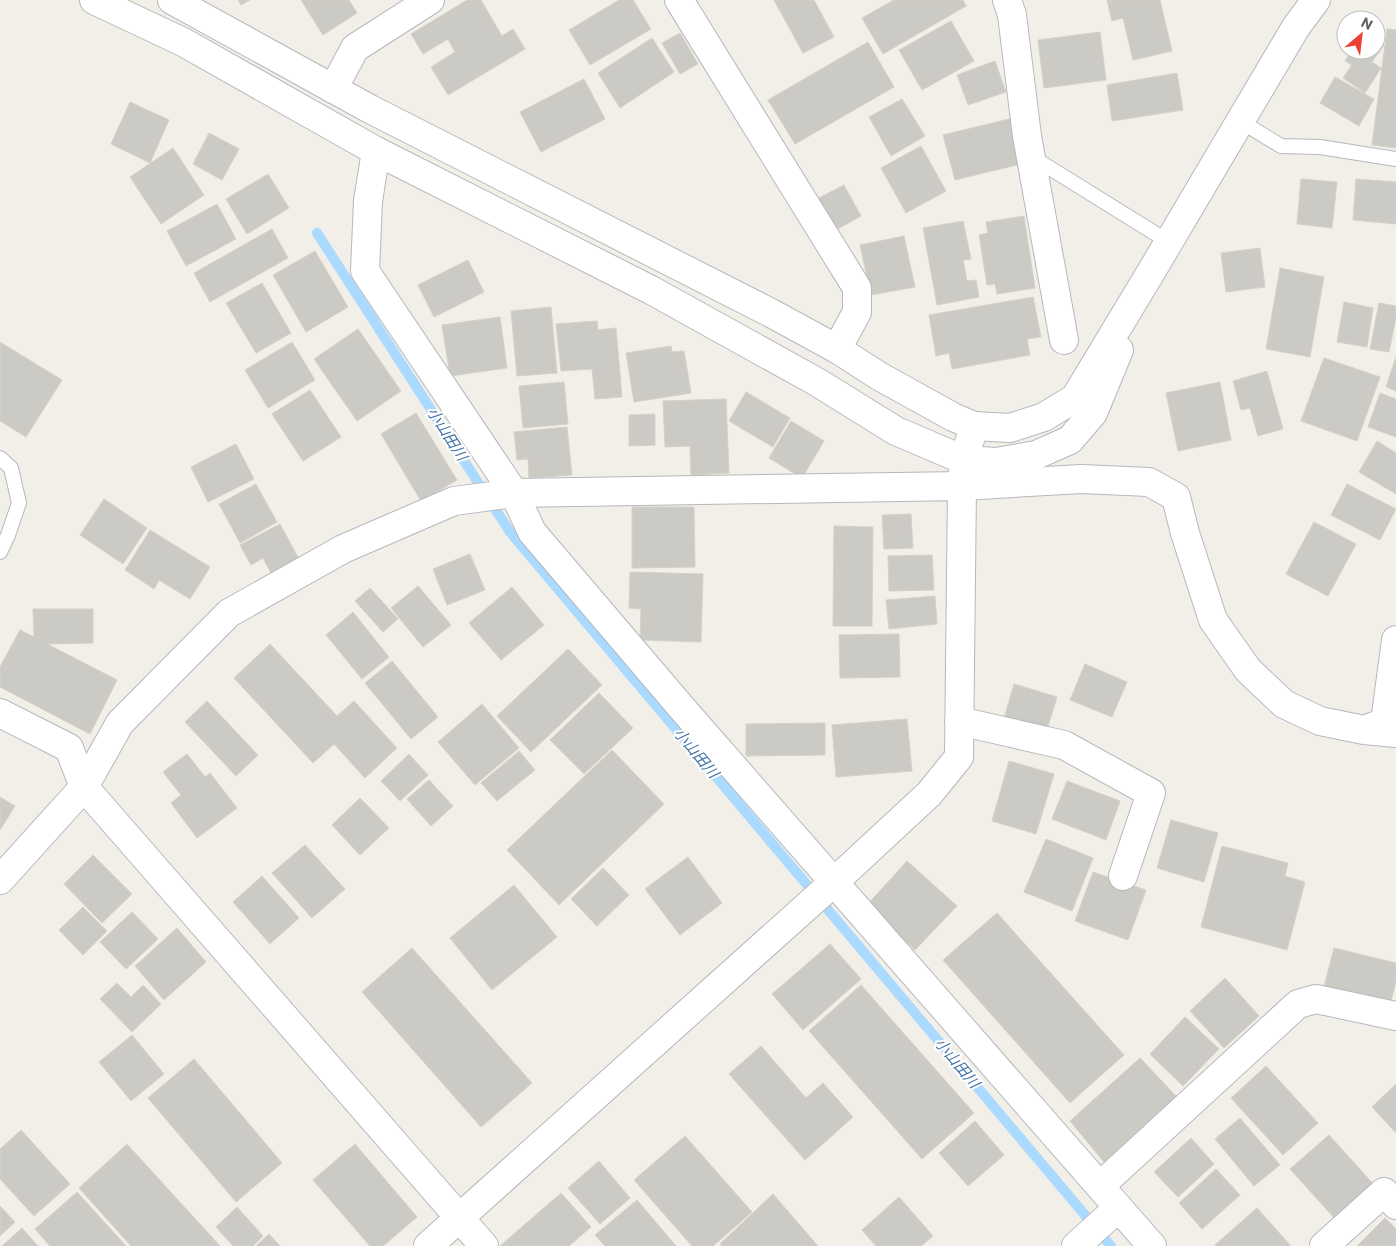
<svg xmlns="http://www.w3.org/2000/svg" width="1396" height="1246" viewBox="0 0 1396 1246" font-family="Commissioner,'Noto Sans JP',sans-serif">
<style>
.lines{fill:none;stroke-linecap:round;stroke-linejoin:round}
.stream{stroke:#aadaff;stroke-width:10}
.building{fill:#cccac5;stroke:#d6d1c6}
.service-casing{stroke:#b5b8bc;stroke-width:16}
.minor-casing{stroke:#b5b8bc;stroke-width:30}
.tertiary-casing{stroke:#b5b8bc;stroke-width:30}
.service{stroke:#fff;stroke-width:14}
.minor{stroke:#fff;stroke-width:28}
.tertiary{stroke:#fff;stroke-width:28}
.labels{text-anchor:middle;stroke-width:4;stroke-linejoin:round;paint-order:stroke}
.water-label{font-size:15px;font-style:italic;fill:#4174aa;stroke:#fff}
</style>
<rect width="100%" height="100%" fill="#f1efe8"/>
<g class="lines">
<path class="stream" d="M 317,233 L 510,532 L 1111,1246"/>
</g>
<path class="building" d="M 238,0 L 250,0 L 241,5 Z
M 301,0 L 349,0 L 357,13 L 323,35 Z
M 467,0 L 481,0 L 502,36 L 513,29 L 525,49 L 448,95 L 431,67 L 455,52 L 448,39 L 423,54 L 411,34 Z
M 619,0 L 633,0 L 651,29 L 590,65 L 569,30 Z
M 774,0 L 814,0 L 834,37 L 803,53 Z
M 894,0 L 963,0 L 966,6 L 883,54 L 862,18 Z
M 1107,0 L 1160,0 L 1172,51 L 1133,60 L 1123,18 L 1112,21 Z
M 951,21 L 974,61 L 922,90 L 899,50 Z
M 1387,29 L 1396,30 L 1396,148 L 1372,145 Z
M 1100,32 L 1106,80 L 1044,88 L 1038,40 Z
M 680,33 L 698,64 L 680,74 L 662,43 Z
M 652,38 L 674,72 L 620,108 L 598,73 Z
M 1376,40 L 1384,45 L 1372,62 L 1381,68 L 1365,93 L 1343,78 L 1352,65 L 1345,61 L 1352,50 L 1376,50 Z
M 868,42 L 894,87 L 795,144 L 768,100 Z
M 995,61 L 1006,92 L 968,105 L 957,75 Z
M 1177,73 L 1183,110 L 1112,121 L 1107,85 Z
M 1335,77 L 1374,99 L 1359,126 L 1320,103 Z
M 584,79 L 605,119 L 541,152 L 520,112 Z
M 902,99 L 925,136 L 891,156 L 869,117 Z
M 130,102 L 169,120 L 150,163 L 111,144 Z
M 1013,118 L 1025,163 L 955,180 L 943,135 Z
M 209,133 L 239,149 L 222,180 L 193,164 Z
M 921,146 L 946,191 L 906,213 L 881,168 Z
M 173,148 L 204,195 L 161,224 L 130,177 Z
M 268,174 L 289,208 L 247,234 L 226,199 Z
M 1301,179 L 1337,182 L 1332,228 L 1297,224 Z
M 1356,179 L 1396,182 L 1396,224 L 1353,220 Z
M 844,185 L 861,216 L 834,231 L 817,199 Z
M 217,204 L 236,239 L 186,266 L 167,231 Z
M 1024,216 L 1035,288 L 997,294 L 995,284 L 987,285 L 979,235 L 988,233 L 986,222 Z
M 963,221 L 971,259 L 963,260 L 967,281 L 976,280 L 979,297 L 937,305 L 923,228 Z
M 272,229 L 288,258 L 210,302 L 194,273 Z
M 904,236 L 915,287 L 871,295 L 860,245 Z
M 1260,248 L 1265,287 L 1226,292 L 1221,253 Z
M 315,251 L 348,307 L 306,332 L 273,275 Z
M 468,260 L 484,292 L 434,317 L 418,285 Z
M 1280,268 L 1324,277 L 1310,357 L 1266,349 Z
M 262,283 L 291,333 L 256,353 L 226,303 Z
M 1033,297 L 1041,337 L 1027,339 L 1030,355 L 952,369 L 949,353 L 936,356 L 929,315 Z
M 1344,302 L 1373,308 L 1367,347 L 1337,342 Z
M 1379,303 L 1396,306 L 1396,318 L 1389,352 L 1370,349 Z
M 551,307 L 557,373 L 517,376 L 511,311 Z
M 500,317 L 507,368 L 450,376 L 442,325 Z
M 597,321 L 598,330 L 616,328 L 622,397 L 595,399 L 592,369 L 561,371 L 556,324 Z
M 358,329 L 401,391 L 357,421 L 314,359 Z
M 0,342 L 62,380 L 26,437 L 0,421 Z
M 292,342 L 315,380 L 268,408 L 245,370 Z
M 671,346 L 672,352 L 684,351 L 691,393 L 634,402 L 626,353 Z
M 1396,357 L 1396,391 L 1386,387 Z
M 1324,358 L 1380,377 L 1357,441 L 1301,421 Z
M 1267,371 L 1283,429 L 1258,436 L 1250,408 L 1241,410 L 1233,381 Z
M 564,382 L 568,424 L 523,428 L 519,386 Z
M 1220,382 L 1231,440 L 1178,451 L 1166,393 Z
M 310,390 L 341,437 L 303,461 L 272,414 Z
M 746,392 L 790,418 L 773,447 L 729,421 Z
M 1380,393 L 1396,399 L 1396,437 L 1368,427 Z
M 726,399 L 729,473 L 691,475 L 690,446 L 665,447 L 663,401 Z
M 416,413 L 457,480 L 421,501 L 381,434 Z
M 655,414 L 655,445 L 629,446 L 629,415 Z
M 791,421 L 824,441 L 802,478 L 769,458 Z
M 567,427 L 572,475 L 529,478 L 528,459 L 517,460 L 514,432 Z
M 1377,441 L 1396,453 L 1396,494 L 1359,472 Z
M 236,444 L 254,479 L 208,502 L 191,467 Z
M 256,484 L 277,522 L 240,543 L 219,504 Z
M 1347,484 L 1396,509 L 1380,540 L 1331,515 Z
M 104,499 L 147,528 L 123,564 L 80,535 Z
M 632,507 L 694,507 L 695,567 L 632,568 Z
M 911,514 L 913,548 L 884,549 L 882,515 Z
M 1314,522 L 1356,544 L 1328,596 L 1286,574 Z
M 280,524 L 300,561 L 272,575 L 263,558 L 251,565 L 240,545 Z
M 834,526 L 873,527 L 872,626 L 833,626 Z
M 150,530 L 210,567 L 190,599 L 159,580 L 154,589 L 125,570 Z
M 470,554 L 485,590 L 447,605 L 433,569 Z
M 932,555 L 934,590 L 889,591 L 888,556 Z
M 630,572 L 703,574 L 701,642 L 640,640 L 641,609 L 629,608 Z
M 418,586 L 451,625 L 423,647 L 391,608 Z
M 512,587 L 544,625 L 501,660 L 469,623 Z
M 370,588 L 398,619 L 383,632 L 355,601 Z
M 935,596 L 937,624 L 889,629 L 886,600 Z
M 33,609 L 93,609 L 93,643 L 47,644 L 117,680 L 90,734 L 0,687 L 0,667 L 20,630 L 34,637 Z
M 353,612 L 389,657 L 362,679 L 326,635 Z
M 899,634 L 900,677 L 840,678 L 839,635 Z
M 270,644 L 337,716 L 354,701 L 397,748 L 365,778 L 334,744 L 313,763 L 234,678 Z
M 568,649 L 602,685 L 531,752 L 497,716 Z
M 392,661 L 438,717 L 411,739 L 365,683 Z
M 1085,664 L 1127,682 L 1112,717 L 1070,700 Z
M 1014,684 L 1057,697 L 1045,736 L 1003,722 Z
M 599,693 L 633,728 L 584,774 L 550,740 Z
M 207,701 L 258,755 L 236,776 L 185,722 Z
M 482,704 L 519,748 L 475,785 L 438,742 Z
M 907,719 L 912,771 L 836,777 L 832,725 Z
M 825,723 L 825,755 L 746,756 L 746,724 Z
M 612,750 L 664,804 L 559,905 L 507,850 Z
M 519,751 L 535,770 L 497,801 L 481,783 Z
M 187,754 L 205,777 L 210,773 L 237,808 L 197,838 L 171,803 L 181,795 L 163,772 Z
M 409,754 L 428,775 L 400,801 L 381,781 Z
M 1009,761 L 1054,774 L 1036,834 L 992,821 Z
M 429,780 L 453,806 L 431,826 L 407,799 Z
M 1067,781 L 1120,801 L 1106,840 L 1052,819 Z
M 0,797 L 15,806 L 0,830 Z
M 360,798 L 389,828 L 360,855 L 332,825 Z
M 1171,820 L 1218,833 L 1204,882 L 1157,868 Z
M 1046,839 L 1093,858 L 1072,911 L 1024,892 Z
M 305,845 L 345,889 L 312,918 L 272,873 Z
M 1222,846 L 1288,863 L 1285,876 L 1305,882 L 1287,950 L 1201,927 Z
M 93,855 L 132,894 L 102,923 L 64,884 Z
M 688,857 L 722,903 L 680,935 L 645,889 Z
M 907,861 L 957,906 L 915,950 L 867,905 Z
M 603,868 L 629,895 L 597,926 L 571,899 Z
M 1093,872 L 1146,890 L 1128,940 L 1075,921 Z
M 262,876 L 299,918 L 270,944 L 233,902 Z
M 514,885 L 557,937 L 492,990 L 450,938 Z
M 83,907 L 107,931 L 83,955 L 59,930 Z
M 132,912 L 158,939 L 126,969 L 100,942 Z
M 997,913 L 1124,1055 L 1070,1103 L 943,960 Z
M 177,928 L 206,962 L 164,1000 L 135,966 Z
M 830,944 L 861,979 L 803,1030 L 772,994 Z
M 412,948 L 532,1083 L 481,1127 L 362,992 Z
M 1334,948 L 1396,963 L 1396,982 L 1389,1008 L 1323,991 Z
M 1225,978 L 1259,1016 L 1224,1048 L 1190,1011 Z
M 117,983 L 131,997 L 143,985 L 161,1004 L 132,1032 L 100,999 Z
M 861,985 L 974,1113 L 922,1159 L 809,1031 Z
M 1185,1017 L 1219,1049 L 1183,1086 L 1150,1054 Z
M 132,1035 L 164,1074 L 131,1101 L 99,1062 Z
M 761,1046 L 806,1098 L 823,1083 L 853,1117 L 805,1160 L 729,1074 Z
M 1140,1058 L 1176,1096 L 1104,1162 L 1070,1121 Z
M 194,1059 L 282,1163 L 236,1202 L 148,1098 Z
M 1266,1066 L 1318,1123 L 1283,1155 L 1231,1098 Z
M 1396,1084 L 1396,1133 L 1372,1107 Z
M 1240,1118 L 1280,1165 L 1254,1186 L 1215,1139 Z
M 975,1121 L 1004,1155 L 968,1186 L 939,1153 Z
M 21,1130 L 70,1184 L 34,1216 L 0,1179 L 0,1149 Z
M 1329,1135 L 1375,1186 L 1336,1220 L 1290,1169 Z
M 685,1136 L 752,1212 L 713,1246 L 692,1246 L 634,1180 Z
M 1191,1138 L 1214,1164 L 1178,1197 L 1154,1172 Z
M 127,1144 L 220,1246 L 131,1246 L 79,1188 Z
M 355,1144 L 417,1217 L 383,1246 L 370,1246 L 313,1180 Z
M 599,1161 L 630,1198 L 600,1224 L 568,1188 Z
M 1216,1169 L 1240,1195 L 1202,1229 L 1179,1203 Z
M 77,1192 L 126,1246 L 50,1246 L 35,1229 Z
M 561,1193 L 591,1227 L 569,1246 L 500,1246 Z
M 773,1194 L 818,1246 L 722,1246 L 720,1244 Z
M 899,1197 L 933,1236 L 921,1246 L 876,1246 L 862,1230 Z
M 637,1200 L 676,1246 L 605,1246 L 595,1235 Z
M 0,1206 L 15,1222 L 0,1236 Z
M 237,1207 L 263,1236 L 253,1246 L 233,1246 L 216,1227 Z
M 1257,1208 L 1291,1246 L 1216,1246 L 1215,1245 Z
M 1385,1218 L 1396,1229 L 1396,1246 L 1357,1246 Z
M 22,1228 L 38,1246 L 2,1246 Z
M 269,1234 L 280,1246 L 256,1246 Z"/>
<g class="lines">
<defs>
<path id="service" d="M 1240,121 L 1281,146 L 1320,147 L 1396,159
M 1032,157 L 1169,242
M 0,458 L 11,468 L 19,503 L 8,535 L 0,552"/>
<path id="minor" d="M 679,0 L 857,288 L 857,312 L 837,349
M 1007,0 L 1012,15 L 1027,136 L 1064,340
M 333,89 L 355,48 L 430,0
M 376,151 L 368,201 L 365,271 L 514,493 L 532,532 L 681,707 L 1152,1246
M 0,713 L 69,748 L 84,787 L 484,1246
M 959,721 L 1064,745 L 1151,793 L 1123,876
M 1364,730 L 1385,722 L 1396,640
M 0,880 L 84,787 L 120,723 L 229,613 L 343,549 L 454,501 L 514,493 L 962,486 L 1081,479 L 1149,482 L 1176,497 L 1185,533 L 1213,620 L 1248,670 L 1284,704 L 1320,721 L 1364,730 L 1396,733
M 1100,1186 L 1298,1004 L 1316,999 L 1396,1016
M 428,1246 L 834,882 L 929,794 L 959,757 L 962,486 L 964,460 L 974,426
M 1076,1246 L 1118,1208
M 1324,1246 L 1384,1192 L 1396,1205"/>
<path id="tertiary" d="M 94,0 L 183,42 L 376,151 L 651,290 L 817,382 L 896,431 L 964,460 L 996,462 L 1036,455 L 1070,440 L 1093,413 L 1119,350
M 172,0 L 370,109 L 771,313 L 837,349 L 879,376 L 953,417 L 974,426 L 1010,428 L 1044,417 L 1075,398 L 1151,272 L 1296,27 L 1316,0"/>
</defs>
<use href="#service" class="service-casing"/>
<use href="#minor" class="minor-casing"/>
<use href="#tertiary" class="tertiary-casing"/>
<use href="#service" class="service"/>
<use href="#minor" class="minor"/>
<use href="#tertiary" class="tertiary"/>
</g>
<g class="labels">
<g class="water-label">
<text transform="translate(447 434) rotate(57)" y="5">小山田川</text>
<text transform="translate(696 753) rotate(50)" y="5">小山田川</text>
<text transform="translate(957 1063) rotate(50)" y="5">小山田川</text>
</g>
</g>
<g transform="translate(1361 35) rotate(28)"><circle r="24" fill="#ffffff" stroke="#bfc1c3"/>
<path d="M0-4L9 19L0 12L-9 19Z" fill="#ea4335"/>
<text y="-8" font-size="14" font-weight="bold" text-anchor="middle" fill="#5f6368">N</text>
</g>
</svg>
